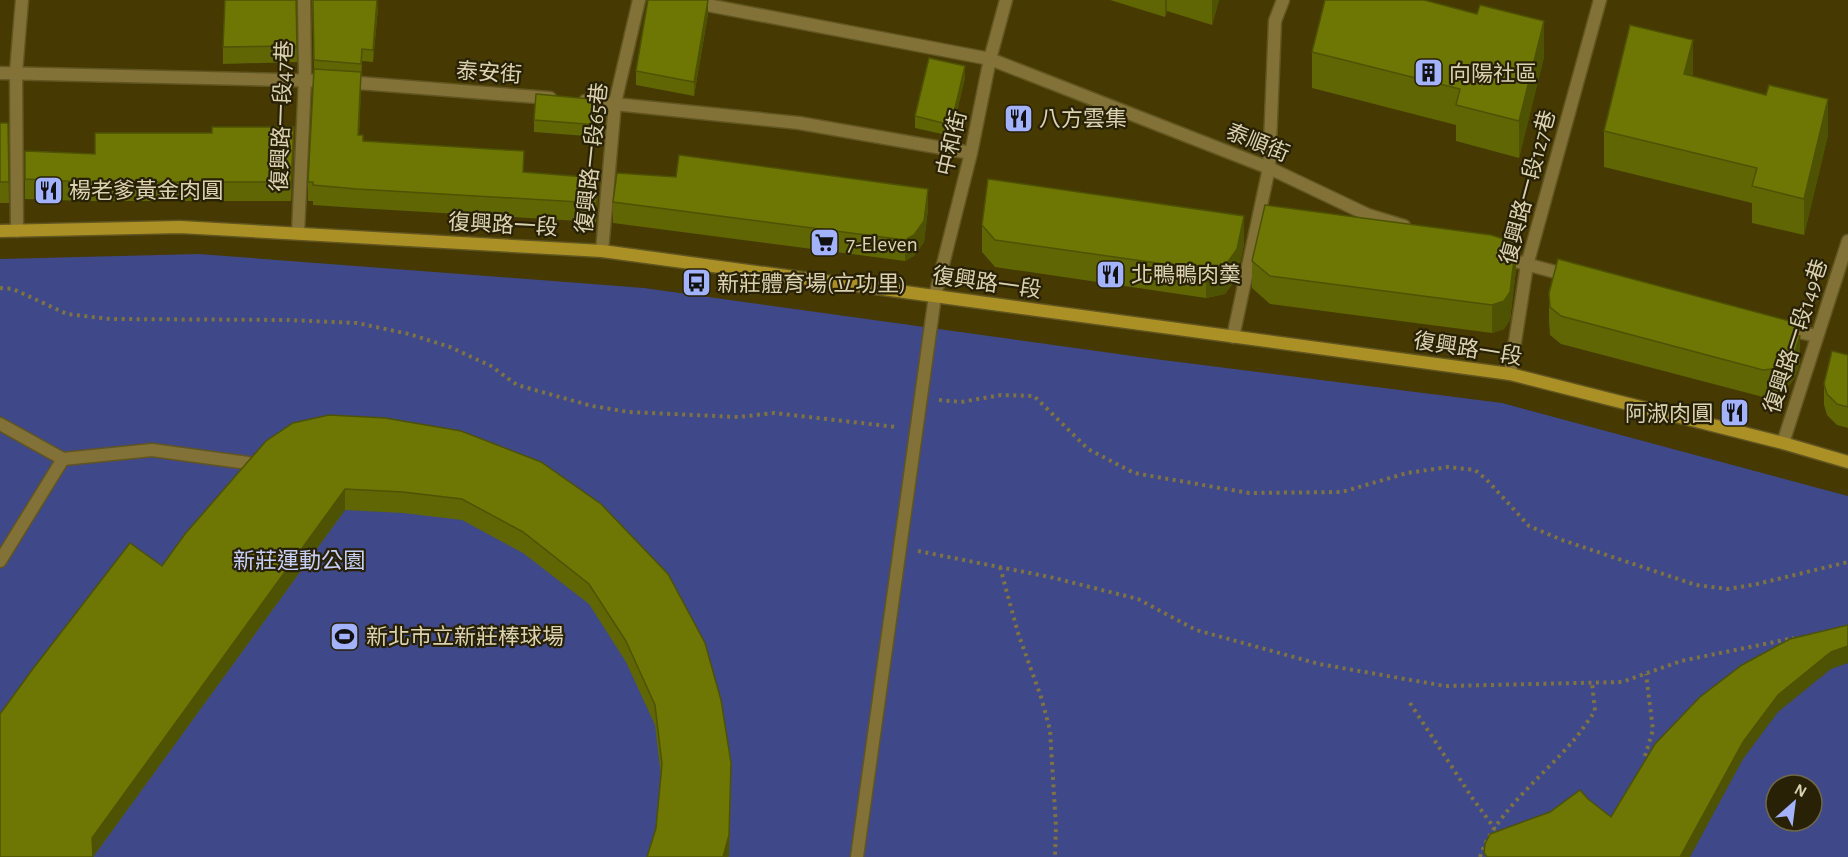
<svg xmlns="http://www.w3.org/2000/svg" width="1848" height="857" viewBox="0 0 1848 857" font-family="'Alegreya Sans','Noto Sans TC',sans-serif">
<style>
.green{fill:#3f4889;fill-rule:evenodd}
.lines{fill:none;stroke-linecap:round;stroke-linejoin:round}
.lane-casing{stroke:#615521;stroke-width:15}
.street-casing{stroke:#615521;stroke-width:15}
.secondary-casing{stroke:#615521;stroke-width:15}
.path{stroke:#7e7343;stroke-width:4;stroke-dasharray:3 4.5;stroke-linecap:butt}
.lane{stroke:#827237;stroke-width:12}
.street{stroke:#827237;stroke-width:12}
.secondary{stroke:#ab9125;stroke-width:12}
.wall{fill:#5f6603}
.shaded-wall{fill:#4e5303}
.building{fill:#6f7704;stroke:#4e5303;stroke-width:1.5}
.labels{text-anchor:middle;stroke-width:4.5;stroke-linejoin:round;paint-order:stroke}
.street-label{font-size:22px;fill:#dad2b1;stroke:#282105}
.poi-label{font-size:22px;fill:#dad2b1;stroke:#282105;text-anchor:start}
.park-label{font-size:22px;fill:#c6d0fb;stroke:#282105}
</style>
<rect width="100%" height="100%" fill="#463901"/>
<path class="green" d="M 199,254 L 644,288 L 1147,358 L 1502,403 L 1848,496 L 1848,857 L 0,857 L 0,259 ZM 1776,785 L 1812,785 L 1812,821 L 1776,821 Z"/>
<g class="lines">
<defs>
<path id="lane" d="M 17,231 L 16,72 L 22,0
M 298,233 L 305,79 L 304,0
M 602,251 L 615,103 L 639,0
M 1233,337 L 1269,168 L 1275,21 L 1283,0
M 1510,374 L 1527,265 L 1600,0
M 1783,443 L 1848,241
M 0,561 L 63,459"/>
<path id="street" d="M 681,0 L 990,59 L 1269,168 L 1368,215 L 1404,226
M 0,73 L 329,81
M 346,82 L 550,98
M 585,101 L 799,123 L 971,153
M 1500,257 L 1570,276
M 1783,328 L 1816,336
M 0,424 L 63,459 L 152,450 L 248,463
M 857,857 L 935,296 L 971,153 L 990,59 L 1006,0"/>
<path id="secondary" d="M 0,231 L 180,227 L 602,251 L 1510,374 L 1783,443 L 1848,462"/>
</defs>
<use href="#lane" class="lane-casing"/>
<use href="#street" class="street-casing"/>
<use href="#secondary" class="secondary-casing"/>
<path class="path" d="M 0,288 L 13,289 L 67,314 L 110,319 L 288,320 L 357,323 L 409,334 L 450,347 L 491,366 L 517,385 L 592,406 L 629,412 L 738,417 L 774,413 L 896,427
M 939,400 L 961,402 L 1001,395 L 1034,396 L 1088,449 L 1134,473 L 1249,493 L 1342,492 L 1407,473 L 1448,467 L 1475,470 L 1487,480 L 1529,526 L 1562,540 L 1696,585 L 1728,589 L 1757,584 L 1848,562
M 918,551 L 1050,577 L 1138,599 L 1196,630 L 1319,664 L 1445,686 L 1622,682 L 1681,661 L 1794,638
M 1000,567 L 1018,633 L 1041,697 L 1050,730 L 1056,827 L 1055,857
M 1410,703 L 1473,799 L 1495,829
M 1645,756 L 1653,730 L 1646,674
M 1480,857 C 1493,815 1544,775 1573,741 C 1581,732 1588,721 1595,711 L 1592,683"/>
<use href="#lane" class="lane"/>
<use href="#street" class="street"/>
<use href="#secondary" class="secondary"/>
</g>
<path class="wall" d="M 296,0 L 297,62 L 223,64 L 223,47 Z
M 312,0 L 378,8 L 373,62 L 362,61 L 359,135 L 363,141 L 524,172 L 598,197 L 596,222 L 357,208 L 313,205 L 313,201 L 308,201 L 308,182 L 314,69 Z
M 1110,0 L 1219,0 L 1212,25 L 1167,11 L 1165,17 Z
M 708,14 L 694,96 L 636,85 L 636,71 Z
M 1312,52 L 1544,57 L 1519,158 L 1456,141 L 1456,125 L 1312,88 Z
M 1692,76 L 1828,135 L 1804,235 L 1752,223 L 1752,203 L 1604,167 L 1604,131 Z
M 965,78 L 951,136 L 915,128 L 915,116 Z
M 601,111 L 599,137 L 534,132 L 534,120 Z
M 0,123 L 8,123 L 9,203 L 0,203 Z
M 294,146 L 291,201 L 85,201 L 25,199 L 25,151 L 95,154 Z
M 613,202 L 928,209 L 924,242 L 914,256 L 905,261 L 613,223 Z
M 982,225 L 1244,244 L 1237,277 L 1225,294 L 1206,298 L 995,267 L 982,252 Z
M 1252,261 L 1516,270 L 1510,320 L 1504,329 L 1492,333 L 1270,304 L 1252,288 Z
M 1549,293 L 1797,335 L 1800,364 L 1795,378 L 1780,396 L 1763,397 L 1561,344 L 1550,335 L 1549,321 Z
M 1848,355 L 1848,428 L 1837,425 L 1827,415 L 1824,405 L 1824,384 Z
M 266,441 L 541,462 L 731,783 L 729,856 L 656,828 L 661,776 L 655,725 L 626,662 L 589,604 L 523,553 L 462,520 L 403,513 L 345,510 L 93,857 L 162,566 Z"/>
<path class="shaded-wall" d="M 377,0 L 378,8 L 373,62 L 373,50 Z
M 708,0 L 708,14 L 694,96 L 694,82 Z
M 1165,0 L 1167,0 L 1167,11 L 1165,17 Z
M 1212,0 L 1219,0 L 1212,25 Z
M 1544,21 L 1544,57 L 1519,158 L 1519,121 Z
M 1693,40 L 1693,76 L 1684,74 Z
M 965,66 L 965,78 L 951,136 L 951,125 Z
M 361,72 L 361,92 L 358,154 L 358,135 Z
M 1828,99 L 1828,135 L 1804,235 L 1804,199 Z
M 601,100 L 601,111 L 599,137 L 599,125 Z
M 294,127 L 294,146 L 291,201 L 291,182 Z
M 598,178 L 598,197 L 596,222 L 596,203 Z
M 928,189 L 928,209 L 924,242 L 914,256 L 905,261 L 905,240 Z
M 1244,216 L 1244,244 L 1237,277 L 1225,294 L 1206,298 L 1206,270 Z
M 1516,243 L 1516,270 L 1510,320 L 1504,329 L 1492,333 L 1492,305 Z
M 1797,323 L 1797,344 L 1800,336 L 1800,364 L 1795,378 L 1780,396 L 1780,368 L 1794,335 Z
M 345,489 L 345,510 L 93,857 L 92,838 Z
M 1848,646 L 1848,663 L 1831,669 L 1778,712 L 1743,759 L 1690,857 L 1680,857 L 1743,742 L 1778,695 L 1831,652 Z
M 731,763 L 729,856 L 728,857 L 723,857 Z"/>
<path class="building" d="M 225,0 L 296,0 L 297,46 L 223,47 Z
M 313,0 L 377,0 L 373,50 L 362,49 L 361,64 L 314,60 Z
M 648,0 L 708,0 L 694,82 L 636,71 Z
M 1325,0 L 1424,0 L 1477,14 L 1480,5 L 1544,21 L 1519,121 L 1456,105 L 1460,89 L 1312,52 Z
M 1630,25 L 1693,40 L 1684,74 L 1766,95 L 1769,85 L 1828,99 L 1804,199 L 1752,186 L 1757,168 L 1604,131 Z
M 929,58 L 965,66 L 951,125 L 915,116 Z
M 314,69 L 361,72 L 358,135 L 363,135 L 363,141 L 524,151 L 523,172 L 598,178 L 596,203 L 357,189 L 313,185 L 313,182 L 308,182 Z
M 536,94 L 601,100 L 599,125 L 534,120 Z
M 0,123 L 8,123 L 9,182 L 0,182 Z
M 212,127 L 294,127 L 291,182 L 85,182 L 25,179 L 25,151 L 95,154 L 95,133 L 212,133 Z
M 679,155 L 928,189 L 924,221 L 914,235 L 905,240 L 613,202 L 617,173 L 676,177 Z
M 988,179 L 1244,216 L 1237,249 L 1225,266 L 1206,270 L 995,240 L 982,225 Z
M 1265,205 L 1491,235 L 1516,243 L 1510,292 L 1504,301 L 1492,305 L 1270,276 L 1252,261 Z
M 1558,259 L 1797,323 L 1794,335 L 1800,336 L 1795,351 L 1780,368 L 1763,370 L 1561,316 L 1550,307 L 1549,293 Z
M 1832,351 L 1848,355 L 1848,407 L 1837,404 L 1827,394 L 1824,384 Z
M 329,415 L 385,418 L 461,431 L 541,462 L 601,504 L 668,574 L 705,643 L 721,700 L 731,763 L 729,835 L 723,857 L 647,857 L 656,828 L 662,764 L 655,705 L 626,641 L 589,584 L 523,532 L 462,499 L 403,492 L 345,489 L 92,838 L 93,857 L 0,857 L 0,714 L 32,670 L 130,543 L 162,566 L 185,534 L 266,441 L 293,423 Z
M 1848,625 L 1848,646 L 1831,652 L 1778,695 L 1743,742 L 1680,857 L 1487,857 L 1484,853 L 1485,844 L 1490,834 L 1550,812 L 1580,790 L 1588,799 L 1611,817 L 1655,744 L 1700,697 L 1742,665 L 1790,639 Z"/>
<defs>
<symbol id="building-square" viewBox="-11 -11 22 22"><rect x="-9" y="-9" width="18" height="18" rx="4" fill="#a3b2fd" stroke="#282105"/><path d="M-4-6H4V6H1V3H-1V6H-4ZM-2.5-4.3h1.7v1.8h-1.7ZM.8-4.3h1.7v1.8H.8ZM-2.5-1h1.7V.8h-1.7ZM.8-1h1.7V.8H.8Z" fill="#111"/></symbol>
<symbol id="restaurant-square" viewBox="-11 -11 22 22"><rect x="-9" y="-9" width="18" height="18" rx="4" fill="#a3b2fd" stroke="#282105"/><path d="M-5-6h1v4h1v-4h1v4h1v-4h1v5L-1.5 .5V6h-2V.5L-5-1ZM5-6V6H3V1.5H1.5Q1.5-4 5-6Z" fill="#111"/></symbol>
<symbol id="supermarket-square" viewBox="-11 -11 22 22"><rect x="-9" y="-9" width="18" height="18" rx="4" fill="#a3b2fd" stroke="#282105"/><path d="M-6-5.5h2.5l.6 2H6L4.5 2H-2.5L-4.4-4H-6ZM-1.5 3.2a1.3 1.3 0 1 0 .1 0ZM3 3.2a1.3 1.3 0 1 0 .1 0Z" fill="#111"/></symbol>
<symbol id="bus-square" viewBox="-11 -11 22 22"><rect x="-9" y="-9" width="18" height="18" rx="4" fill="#a3b2fd" stroke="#282105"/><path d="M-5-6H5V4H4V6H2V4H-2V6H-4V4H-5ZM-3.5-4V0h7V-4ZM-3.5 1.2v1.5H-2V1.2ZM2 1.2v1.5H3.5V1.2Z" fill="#111"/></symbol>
<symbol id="stadium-square" viewBox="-11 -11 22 22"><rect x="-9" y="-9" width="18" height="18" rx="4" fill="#a3b2fd" stroke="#282105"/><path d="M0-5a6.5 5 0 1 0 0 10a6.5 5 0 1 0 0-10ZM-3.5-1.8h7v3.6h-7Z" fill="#111"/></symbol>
</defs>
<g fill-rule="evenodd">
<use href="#building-square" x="1412" y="56" width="33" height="33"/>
<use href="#restaurant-square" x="1002" y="102" width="33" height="33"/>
<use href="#restaurant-square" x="32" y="174" width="33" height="33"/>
<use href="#supermarket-square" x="808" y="226" width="33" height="33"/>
<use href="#restaurant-square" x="1094" y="258" width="33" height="33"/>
<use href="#bus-square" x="680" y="266" width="33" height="33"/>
<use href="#restaurant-square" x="1718" y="396" width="33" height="33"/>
<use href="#stadium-square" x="328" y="620" width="33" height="33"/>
</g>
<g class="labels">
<g class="street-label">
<text transform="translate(489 72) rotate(4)" y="8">泰安街</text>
<text transform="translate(281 116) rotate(-88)" y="8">復興路一段47巷</text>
<text transform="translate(1258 142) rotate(22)" y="8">泰順街</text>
<text transform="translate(951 143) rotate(-77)" y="8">中和街</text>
<text transform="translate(591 158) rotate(-84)" y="8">復興路一段65巷</text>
<text transform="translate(1527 187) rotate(-75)" y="8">復興路一段127巷</text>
<text transform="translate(503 224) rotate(3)" y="8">復興路一段</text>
<text transform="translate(987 282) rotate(8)" y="8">復興路一段</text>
<text transform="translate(1795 336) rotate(-72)" y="8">復興路一段149巷</text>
<text transform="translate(1468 348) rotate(9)" y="8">復興路一段</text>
</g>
<g class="poi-label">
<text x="1449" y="81">向陽社區</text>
<text x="1039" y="126">八方雲集</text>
<text x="69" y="198">楊老爹黃金肉圓</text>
<text x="846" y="251">7-Eleven</text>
<text x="1131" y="282">北鴨鴨肉羮</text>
<text x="717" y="291">新莊體育場(立功里)</text>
<text x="1713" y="421" text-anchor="end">阿淑肉圓</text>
<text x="366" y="644">新北市立新莊棒球場</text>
</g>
<g class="park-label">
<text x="299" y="568">新莊運動公園</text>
</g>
</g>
<g transform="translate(1794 803) rotate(28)"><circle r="28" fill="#282105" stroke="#6f684a" stroke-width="1.5"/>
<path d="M0-4.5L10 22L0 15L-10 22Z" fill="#a3b2fd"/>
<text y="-9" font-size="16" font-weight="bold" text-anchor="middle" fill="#dad2b1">N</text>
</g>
</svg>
